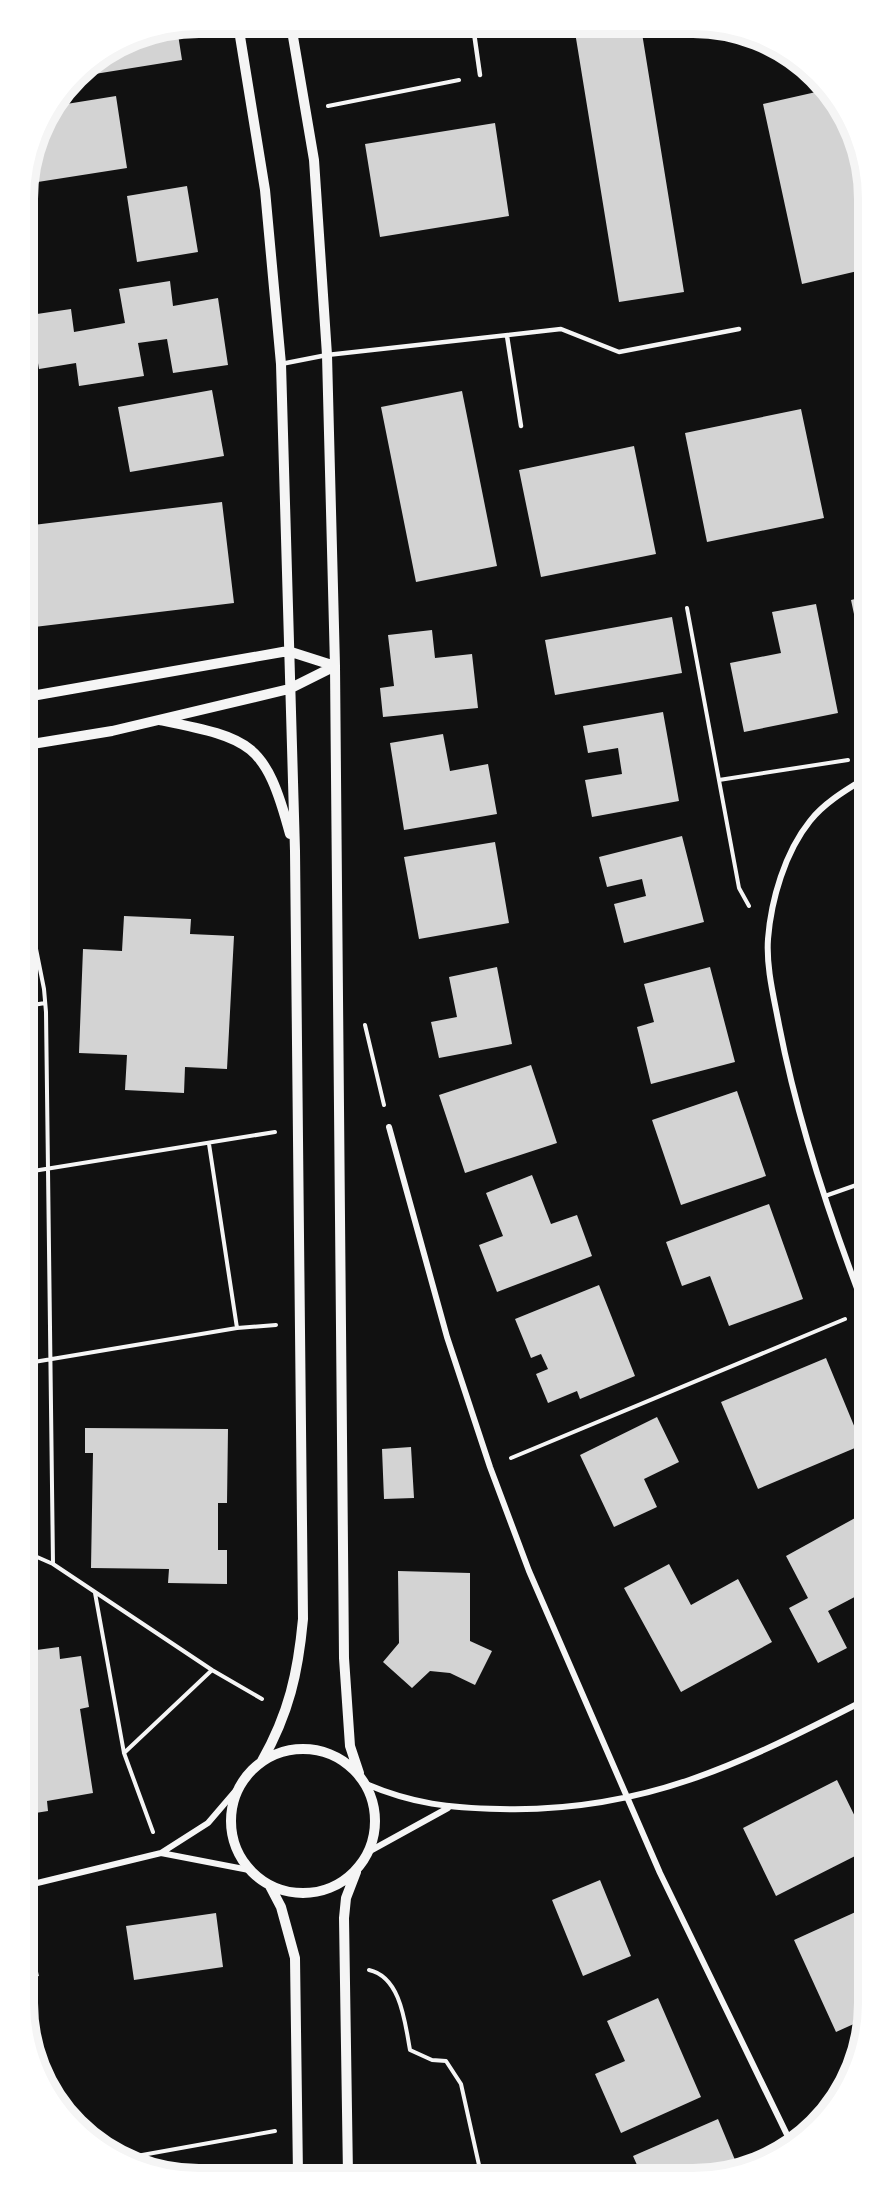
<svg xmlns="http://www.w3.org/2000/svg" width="892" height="2203" viewBox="0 0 892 2203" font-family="'PT Serif',serif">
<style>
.building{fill:#d3d3d3}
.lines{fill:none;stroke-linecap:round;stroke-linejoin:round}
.path{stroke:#f5f5f5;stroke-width:4}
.service{stroke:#f5f5f5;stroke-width:4.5}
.minor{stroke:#f5f5f5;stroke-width:6}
.tertiary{stroke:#f5f5f5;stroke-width:10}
.rim{fill:none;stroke:#f5f5f5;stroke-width:8}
</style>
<rect width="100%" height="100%" fill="#111"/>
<path class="building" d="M 574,26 L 641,27 L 684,292 L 619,302 Z
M 177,28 L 182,60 L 76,77 L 83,68 L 132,37 Z
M 825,90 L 842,120 L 862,213 L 862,270 L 802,284 L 763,104 Z
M 116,96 L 127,168 L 25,184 L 42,122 L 54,106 Z
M 495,123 L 509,216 L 380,237 L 365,144 Z
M 187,186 L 198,252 L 137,262 L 127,196 Z
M 170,281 L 173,306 L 218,298 L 228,365 L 173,373 L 167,339 L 138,343 L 144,376 L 79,386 L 76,363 L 39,369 L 30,315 L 71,309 L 74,332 L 125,323 L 119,289 Z
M 212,390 L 224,456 L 130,472 L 118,407 Z
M 462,391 L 497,566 L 416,582 L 381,407 Z
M 801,409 L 824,518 L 707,542 L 685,433 Z
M 634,446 L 656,554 L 541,577 L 519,470 Z
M 222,502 L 234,603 L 26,628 L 25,526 Z
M 863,597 L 864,655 L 863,656 L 851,600 Z
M 816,604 L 838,713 L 744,732 L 730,663 L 781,653 L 772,612 Z
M 672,617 L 682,673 L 555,695 L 545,640 Z
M 432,630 L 435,658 L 472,654 L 478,708 L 383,717 L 380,688 L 394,686 L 388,635 Z
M 663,712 L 679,801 L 592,817 L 585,780 L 622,774 L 618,748 L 588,753 L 583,726 Z
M 443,734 L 450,771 L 488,764 L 497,814 L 404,830 L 390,743 Z
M 682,836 L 704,922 L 624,943 L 614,904 L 646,896 L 642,879 L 607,887 L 599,857 Z
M 495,842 L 509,923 L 419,939 L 404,857 Z
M 124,916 L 191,919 L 190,934 L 234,936 L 227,1069 L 185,1067 L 184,1093 L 125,1090 L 127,1055 L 79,1053 L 83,949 L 122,951 Z
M 497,967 L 512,1044 L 439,1058 L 431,1022 L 457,1017 L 449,977 Z
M 710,967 L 735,1062 L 651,1084 L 637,1027 L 654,1022 L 644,984 Z
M 531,1065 L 557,1143 L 465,1173 L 439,1095 Z
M 737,1091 L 766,1176 L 681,1205 L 652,1120 Z
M 532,1175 L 551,1224 L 577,1215 L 592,1256 L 497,1292 L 479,1245 L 503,1236 L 486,1193 Z
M 769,1204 L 803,1299 L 729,1326 L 710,1276 L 682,1286 L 666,1242 Z
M 599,1285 L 635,1376 L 580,1399 L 577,1391 L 548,1403 L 536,1374 L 548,1369 L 541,1354 L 531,1358 L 515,1319 Z
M 826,1358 L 862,1445 L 758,1489 L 721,1402 Z
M 657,1417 L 679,1462 L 644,1479 L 657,1507 L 614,1527 L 580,1455 Z
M 85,1428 L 228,1429 L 227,1503 L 218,1503 L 218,1550 L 227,1550 L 227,1584 L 168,1583 L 169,1569 L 91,1568 L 93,1453 L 85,1453 Z
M 411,1447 L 414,1498 L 384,1499 L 382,1449 Z
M 866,1512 L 866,1591 L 828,1611 L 847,1648 L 818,1663 L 789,1608 L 808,1598 L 786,1556 Z
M 669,1564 L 691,1605 L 738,1579 L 772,1642 L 681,1692 L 624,1588 Z
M 398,1571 L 470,1573 L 470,1641 L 492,1651 L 475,1685 L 450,1673 L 430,1671 L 412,1688 L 383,1662 L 399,1643 Z
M 59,1647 L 60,1659 L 81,1656 L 89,1707 L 80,1709 L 93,1793 L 47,1801 L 48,1811 L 29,1814 L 29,1651 Z
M 837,1780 L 867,1841 L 867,1850 L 776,1896 L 743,1828 Z
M 600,1880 L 631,1956 L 583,1976 L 552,1900 Z
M 860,1910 L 867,1927 L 868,2015 L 867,2018 L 836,2032 L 794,1940 Z
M 216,1913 L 223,1967 L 134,1980 L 126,1926 Z
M 30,1937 L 39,1976 L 30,1978 Z
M 658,1998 L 701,2097 L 621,2133 L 595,2074 L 625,2061 L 607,2021 Z
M 718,2119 L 740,2172 L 641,2174 L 633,2156 Z"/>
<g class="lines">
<path class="path" d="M 328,106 L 459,80
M 687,608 L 739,888 L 749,906
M 719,780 L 848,760
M 27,904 L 44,989 L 46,1012 L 53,1564
M 27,1006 L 45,1003
M 365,1025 L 384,1105
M 209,1144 L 237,1328
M 27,1172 L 275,1132
M 28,1363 L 237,1328 L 276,1325
M 511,1458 L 845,1319
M 28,1553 L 53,1564 L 212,1670 L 262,1699
M 95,1593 L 124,1753 L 153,1832
M 124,1753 L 212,1670
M 369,1970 C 401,1977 405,2023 410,2050 L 432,2060 L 446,2061 L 461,2084 L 481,2174
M 131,2157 L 275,2131"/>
<path class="service" d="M 473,26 L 480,75
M 507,336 L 521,426
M 281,364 L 327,355 L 561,329 L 619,352 L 739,329
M 825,1196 L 865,1182"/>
<path class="minor" d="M 864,779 C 846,790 824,803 810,821 C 785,852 771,900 768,939 C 766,967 774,998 779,1025 C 798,1123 830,1219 866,1312
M 389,1127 L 447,1337 L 490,1467 L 529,1571 L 660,1873 L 793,2147
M 366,1784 C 413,1804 450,1808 500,1809 C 644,1813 742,1763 867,1699
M 370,1851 L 448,1808
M 161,1853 L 249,1870
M 29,1885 L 161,1853 L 208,1823 L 238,1788"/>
<path class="tertiary" d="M 238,24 L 265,190 L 281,364 L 295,851 L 303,1619 C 298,1673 289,1713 262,1761
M 291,25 L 314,160 L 327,355 L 335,666 L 344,1658 L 350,1746 L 359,1773
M 26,697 L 288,651 L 335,666
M 160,720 C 251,739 265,741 290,834
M 26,745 L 112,731 L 289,689 L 335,666
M231 1821a72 72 0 1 1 144 0a72 72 0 1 1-144 0Z
M 270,1886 L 281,1907 L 295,1958 L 298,2175
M 348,2175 L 344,1918 L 346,1898 L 356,1872"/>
</g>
<path d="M0 0H892V2203H0ZM199 34H693A165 165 0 0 1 858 199V2003A165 165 0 0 1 693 2168H199A165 165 0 0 1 34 2003V199A165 165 0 0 1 199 34Z" fill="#fff" fill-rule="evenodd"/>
<path class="rim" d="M199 34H693A165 165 0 0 1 858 199V2003A165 165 0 0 1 693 2168H199A165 165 0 0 1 34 2003V199A165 165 0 0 1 199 34Z"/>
</svg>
